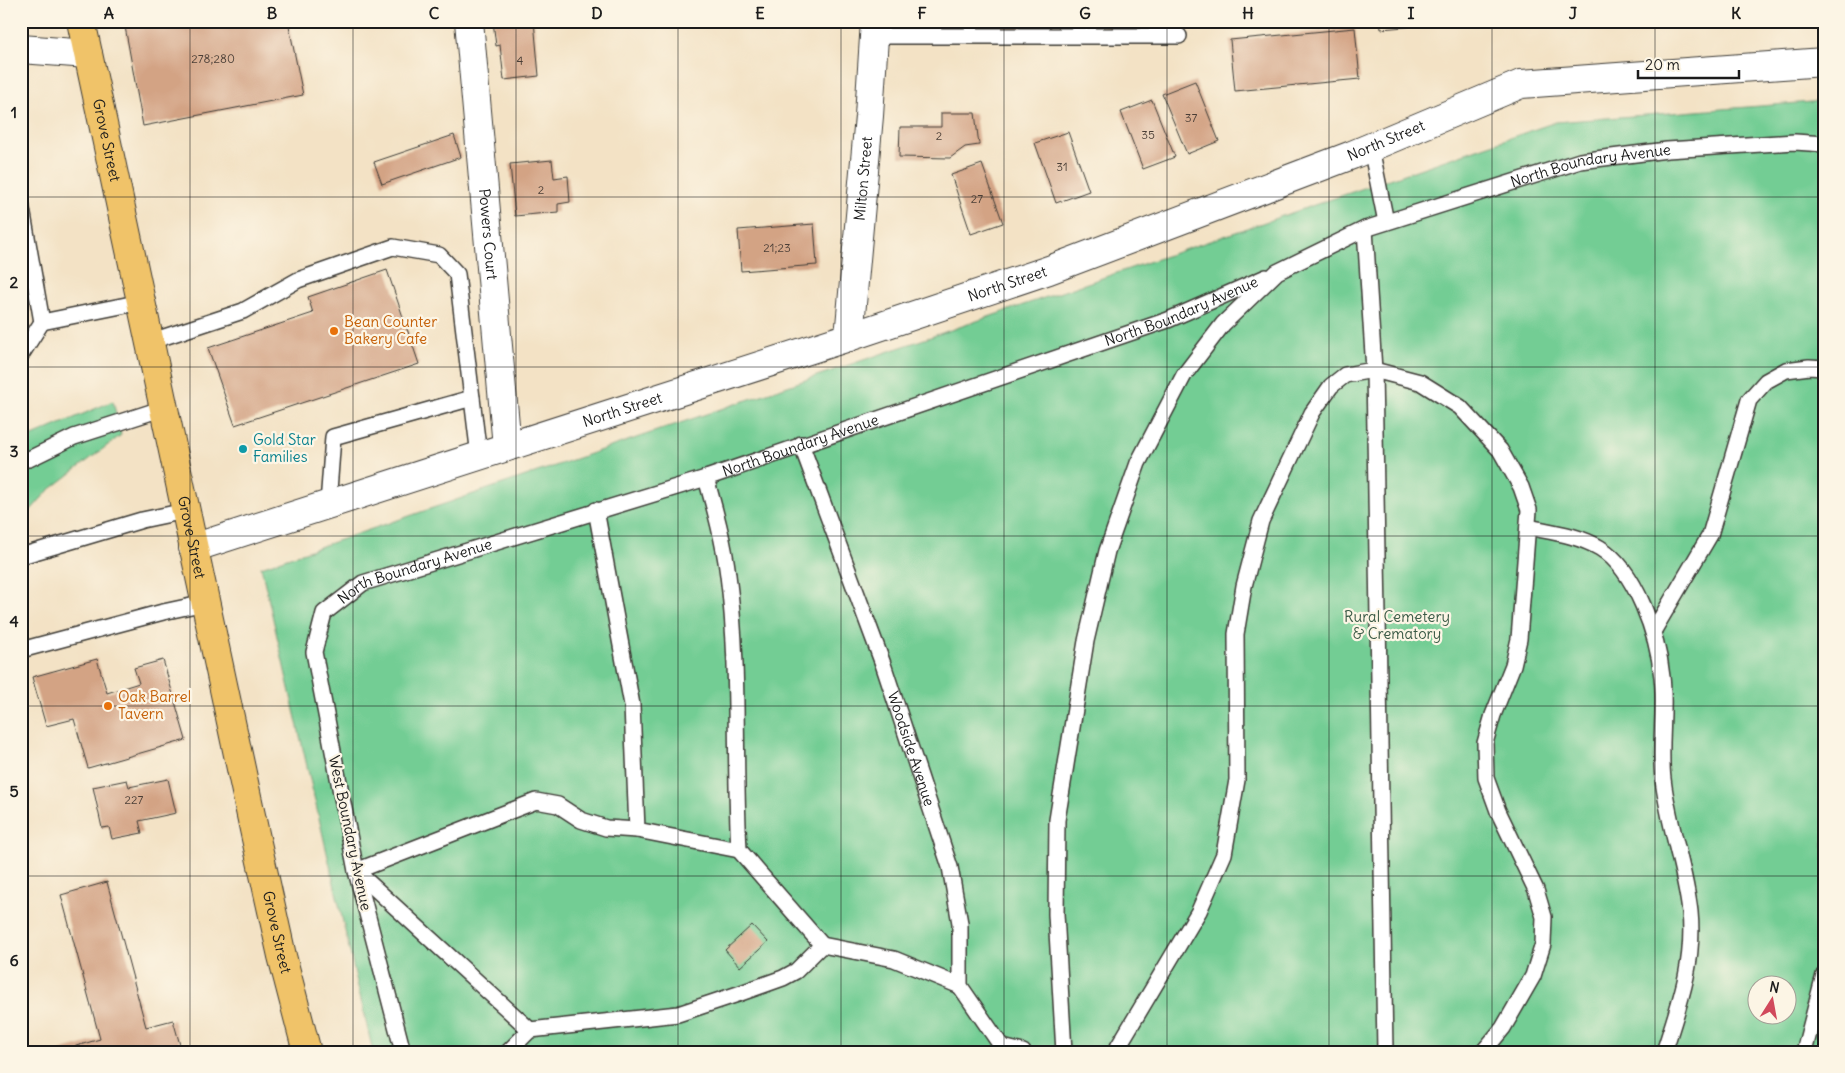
<svg xmlns="http://www.w3.org/2000/svg" width="1845" height="1073" viewBox="0 0 1845 1073" font-family="Delius,sans-serif">
<style>
.green{fill:#73cd94;stroke:#487458;fill-rule:evenodd}
.building{fill:#d3a384}
.lines{fill:none;stroke-linecap:round;stroke-linejoin:round}
.service-casing{stroke:#3c3a35;stroke-width:18}
.minor-casing{stroke:#3c3a35;stroke-width:30}
.primary-casing{stroke:#3c3a35;stroke-width:30}
.service{stroke:#fff;stroke-width:15}
.minor{stroke:#fff;stroke-width:28}
.primary{stroke:#f0c369;stroke-width:28}
.grid{fill:none;stroke:#1c1c1c;stroke-width:1;stroke-opacity:0.55}
.food-dot{fill:#e8710a;stroke:#fcf5e5;stroke-width:2}
.culture-dot{fill:#0f9aa8;stroke:#fcf5e5;stroke-width:2}
.labels{text-anchor:middle;stroke-width:4.5;stroke-linejoin:round;paint-order:stroke}
.number-label{font-size:12px;fill:#4a3e36}
.street-label{font-size:15px;fill:#1c1c1c;stroke:#fcf5e5}
.food-label{font-size:15px;fill:#c56008;stroke:#fcf5e5;text-anchor:start}
.culture-label{font-size:15px;fill:#0d838f;stroke:#fcf5e5;text-anchor:start}
.park-label{font-size:15px;fill:#3a5a46;stroke:#fcf5e5}
.neatline{fill:none;stroke:#1c1c1c;stroke-width:2}
.grid-label{font-size:16px;text-anchor:middle;font-weight:bold;fill:#1c1c1c}
</style>
<rect width="100%" height="100%" fill="#fcf5e5"/>
<filter id="ink" filterUnits="userSpaceOnUse"><feTurbulence type="fractalNoise" baseFrequency=".02" numOctaves="2"/><feDisplacementMap in="SourceGraphic" scale="10" xChannelSelector="R" yChannelSelector="G"/><feConvolveMatrix kernelMatrix="1 2 1 2 8 2 1 2 1" color-interpolation-filters="sRGB"/></filter>
<filter id="wash" filterUnits="userSpaceOnUse"><feTurbulence type="fractalNoise" baseFrequency=".0096" numOctaves="4" result="noise"/><feDisplacementMap in="SourceGraphic" scale="20" xChannelSelector="R" yChannelSelector="G"/><feGaussianBlur stdDeviation="1.12" result="paint"/><feColorMatrix in="noise" values="0 0 0 0 0 0 0 0 0 0 0 0 0 0 0 0 0 1.4 0 .05"/><feComposite in="paint" operator="in"/></filter>
<g filter="url(#wash)">
<rect width="100%" height="100%" fill="#f3e2c5"/>
<path class="green" d="M 1824,101 L 1824,1052 L 373,1052 L 261,567 L 1556,122 ZM 1758,986 L 1788,986 L 1788,1016 L 1758,1016 Z
M 113,401 L 121,435 L 48,491 L 21,521 L 21,441 Z"/>
<g id="blocks">
<path class="building" d="M 124,21 L 240,21 L 241,23 L 288,21 L 303,95 L 143,126 Z
M 493,21 L 534,21 L 539,76 L 504,80 L 500,45 L 496,46 Z
M 957,21 L 1029,21 L 1029,33 L 957,33 Z
M 1104,21 L 1184,21 L 1184,30 L 1104,30 Z
M 1380,21 L 1450,21 L 1450,23 L 1381,29 Z
M 1355,28 L 1360,79 L 1235,91 L 1230,40 Z
M 1195,81 L 1219,141 L 1187,154 L 1162,94 Z
M 1152,100 L 1175,157 L 1143,169 L 1121,112 Z
M 941,113 L 975,113 L 979,145 L 965,147 L 950,158 L 899,157 L 900,127 L 941,127 Z
M 1068,132 L 1089,191 L 1056,203 L 1035,143 Z
M 454,135 L 461,157 L 382,184 L 374,162 Z
M 552,160 L 554,178 L 568,176 L 570,202 L 558,204 L 558,212 L 515,216 L 510,164 Z
M 982,164 L 1003,223 L 971,234 L 951,175 Z
M 814,224 L 817,265 L 741,271 L 738,230 Z
M 387,270 L 419,364 L 235,425 L 208,348 L 313,313 L 308,297 Z
M 97,659 L 107,693 L 139,683 L 134,668 L 163,660 L 186,740 L 88,768 L 74,719 L 46,726 L 32,677 Z
M 168,779 L 176,813 L 139,821 L 142,833 L 112,839 L 109,827 L 102,828 L 93,787 L 127,780 L 129,787 Z
M 107,882 L 146,1027 L 173,1020 L 182,1052 L 56,1052 L 100,1039 L 61,895 Z
M 752,925 L 768,942 L 740,967 L 725,950 Z"/>
</g>
</g>
<g filter="url(#ink)">
<use href="#blocks" fill-opacity="0" stroke="#3c3a35" stroke-width="1"/>
<g class="lines">
<defs>
<g id="service">
<path d="M 874,36 L 1179,36"/>
<path d="M 1371,148 L 1386,222"/>
<path d="M 21,203 L 42,322 L 141,302"/>
<path id="s1" d="M 1365,229 L 1580,161 L 1667,150 L 1795,142 L 1824,144"/>
<path d="M 149,342 L 243,311 L 298,280 L 393,247 L 439,255 L 457,274 L 479,456"/>
<path d="M 21,355 L 42,322"/>
<path id="s2" d="M 801,444 L 883,664 L 950,867 L 960,923 L 960,986 L 1002,1047 L 1003,1052"/>
<path d="M 21,459 L 29,459 L 74,437 L 164,408"/>
<path d="M 328,504 L 333,437 L 472,398"/>
<path d="M 596,510 L 632,705 L 637,830 L 739,850 C 734,759 740,666 728,575 C 724,542 715,510 706,478"/>
<path d="M 1528,527 C 1552,532 1578,535 1600,548 C 1636,570 1658,636 1662,677 C 1666,710 1659,745 1663,779 C 1668,824 1685,867 1690,912 C 1695,963 1679,1005 1664,1052"/>
<path d="M 21,556 L 142,520 L 185,511"/>
<path d="M 1654,630 L 1710,535 L 1749,400 L 1766,381 L 1786,370 L 1809,367 L 1824,368"/>
<path d="M 21,650 L 163,612 L 205,603"/>
<path d="M 739,850 L 822,945"/>
<path d="M 530,1030 L 356,871 L 536,801 L 558,805 L 581,820 L 606,828 L 637,830"/>
<path d="M 1002,1047 L 1023,1052"/>
<path id="s3" d="M 403,1052 L 356,871 L 314,652 L 324,613 L 363,583 L 706,478 L 1168,320 L 1266,277"/>
<path d="M 508,1052 L 530,1030 L 678,1014 L 738,994 L 783,978 L 796,971 L 822,945 L 894,959 L 960,986"/>
<path d="M 1064,1052 L 1056,914 L 1057,820 L 1086,641 L 1107,551 L 1138,463 L 1184,375 L 1223,324 L 1277,272 L 1365,229 L 1374,370 L 1385,1052"/>
<path d="M 1115,1052 L 1199,911 L 1224,854 L 1237,780 L 1236,634 L 1244,586 L 1261,521 L 1312,413 L 1331,386 L 1345,375 L 1374,370 L 1420,382 L 1460,407 L 1500,450 L 1521,487 L 1529,510 L 1519,639 L 1513,665 L 1493,715 L 1485,743 L 1486,778 L 1498,811 L 1536,890 L 1544,917 L 1543,944 L 1533,976 L 1503,1028 L 1483,1052"/>
<path d="M 1804,1052 L 1824,975"/>
</g>
<g id="minor">
<path id="s4" d="M 469,21 L 507,447"/>
<path d="M 21,49 L 88,54"/>
<path id="s5" d="M 849,337 L 869,116 L 875,21"/>
<path id="s6" d="M 193,548 L 849,337 L 1049,270 L 1352,155 L 1521,84 L 1824,62"/>
</g>
<g id="primary">
<path id="s7" d="M 81,21 L 255,834 L 282,956 L 307,1052"/>
</g>
</defs>
<use href="#service" class="service-casing"/>
<use href="#minor" class="minor-casing"/>
<use href="#primary" class="primary-casing"/>
<use href="#service" class="service"/>
<use href="#minor" class="minor"/>
<use href="#primary" class="primary"/>
</g>
</g>
<path class="grid" d="M 190,21 L 190,1052M 353,21 L 353,1052M 516,21 L 516,1052M 678,21 L 678,1052M 841,21 L 841,1052M 1004,21 L 1004,1052M 1167,21 L 1167,1052M 1329,21 L 1329,1052M 1492,21 L 1492,1052M 1655,21 L 1655,1052M 21,197 L 1824,197M 21,367 L 1824,367M 21,536 L 1824,536M 21,706 L 1824,706M 21,876 L 1824,876"/>
<g class="food-dot">
<circle cx="334" cy="331" r="5"/>
<circle cx="108" cy="706" r="5"/>
</g>
<circle class="culture-dot" cx="243" cy="449" r="5"/>
<g class="labels">
<g class="number-label">
<text x="213" y="63">278;280</text>
<text x="520" y="65">4</text>
<text x="1191" y="122">37</text>
<text x="1148" y="139">35</text>
<text x="939" y="140">2</text>
<text x="1062" y="171">31</text>
<text x="541" y="194">2</text>
<text x="977" y="203">27</text>
<text x="777" y="252">21;23</text>
<text x="134" y="804">227</text>
</g>
<g class="street-label">
<text dy="5" stroke="none"><textPath href="#s7" startOffset="122">Grove Street</textPath></text>
<text dy="5" stroke="none"><textPath href="#s6" startOffset="1261">North Street</textPath></text>
<text dy="5" stroke="none"><textPath href="#s1" startOffset="235">North Boundary Avenue</textPath></text>
<text dy="5" stroke="none"><textPath href="#s5" startOffset="159">Milton Street</textPath></text>
<text dy="5" stroke="none"><textPath href="#s4" startOffset="214">Powers Court</textPath></text>
<text dy="5" stroke="none"><textPath href="#s6" startOffset="856">North Street</textPath></text>
<text dy="5" stroke="none"><textPath href="#s3" startOffset="1362">North Boundary Avenue</textPath></text>
<text dy="5" stroke="none"><textPath href="#s6" startOffset="451">North Street</textPath></text>
<text dy="5" stroke="none"><textPath href="#s3" startOffset="958">North Boundary Avenue</textPath></text>
<text dy="5" stroke="none"><textPath href="#s7" startOffset="528">Grove Street</textPath></text>
<text dy="5" stroke="none"><textPath href="#s3" startOffset="552">North Boundary Avenue</textPath></text>
<text dy="5" stroke="none"><textPath href="#s2" startOffset="324">Woodside Avenue</textPath></text>
<text transform="translate(350 833) rotate(78)" y="5">West Boundary Avenue</text>
<text dy="5" stroke="none"><textPath href="#s7" startOffset="932">Grove Street</textPath></text>
</g>
<g class="food-label">
<text x="344" y="327">Bean Counter<tspan x="344" dy="17">Bakery Cafe</tspan></text>
<text x="118" y="702">Oak Barrel<tspan x="118" dy="17">Tavern</tspan></text>
</g>
<g class="culture-label">
<text x="253" y="445">Gold Star<tspan x="253" dy="17">Families</tspan></text>
</g>
<g class="park-label">
<text x="1397" y="622">Rural Cemetery<tspan x="1397" dy="17">&amp; Crematory</tspan></text>
</g>
</g>
<rect width="1845" height="1073" fill="none" stroke="#fcf5e5" stroke-width="55"/>
<g transform="translate(1772 1000) rotate(11)"><circle r="24" fill="#fcf5e5" stroke="#a29e95"/>
<path d="M0-4L9 19L0 12L-9 19Z" fill="#d1495b"/>
<text y="-8" font-size="14" font-weight="bold" text-anchor="middle" fill="#1c1c1c">N</text>
</g>
<path d="M1638 70v8h101v-8" fill="none" stroke="#1c1c1c" stroke-width="2.5"/>
<text x="1645" y="70" font-size="15" fill="#1c1c1c" stroke="#fcf5e5" stroke-width="4" paint-order="stroke">20 m</text>
<rect x="28" y="28" width="1790" height="1018" class="neatline"/>
<g class="grid-label">
<text x="109" y="19">A</text>
<text x="272" y="19">B</text>
<text x="434" y="19">C</text>
<text x="597" y="19">D</text>
<text x="760" y="19">E</text>
<text x="922" y="19">F</text>
<text x="1085" y="19">G</text>
<text x="1248" y="19">H</text>
<text x="1411" y="19">I</text>
<text x="1573" y="19">J</text>
<text x="1736" y="19">K</text>
<text x="14" y="118">1</text>
<text x="14" y="288">2</text>
<text x="14" y="457">3</text>
<text x="14" y="627">4</text>
<text x="14" y="797">5</text>
<text x="14" y="966">6</text>
</g>
</svg>
